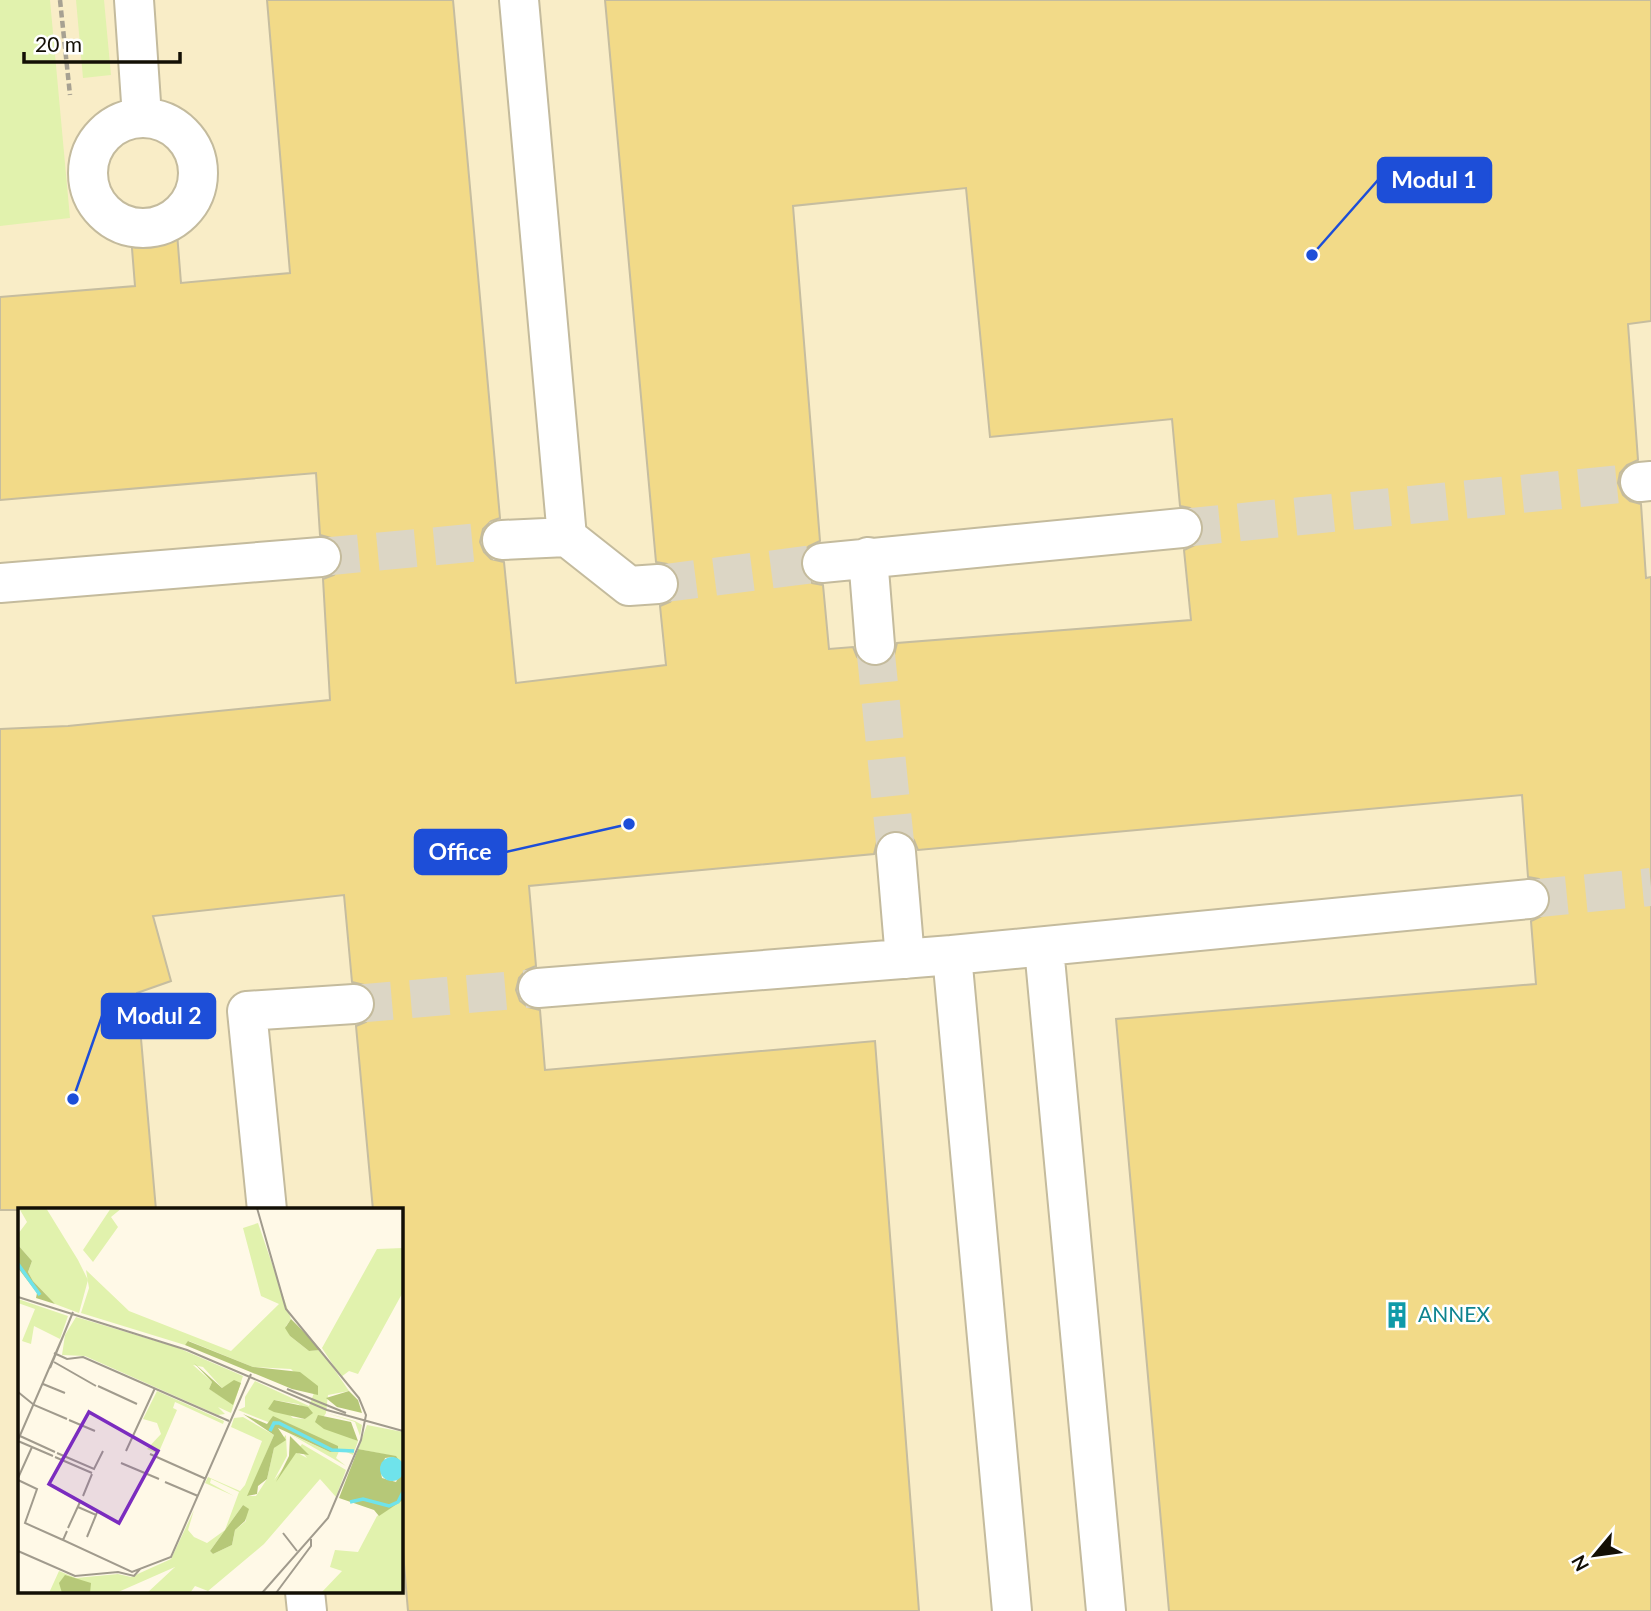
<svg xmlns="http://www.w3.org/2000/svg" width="1651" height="1611" viewBox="0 0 1651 1611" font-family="Lato,sans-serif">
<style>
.built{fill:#f9edc7;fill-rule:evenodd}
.green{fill:#e1f2ad}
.building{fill:#f2da88;stroke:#c6bd9f;stroke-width:2;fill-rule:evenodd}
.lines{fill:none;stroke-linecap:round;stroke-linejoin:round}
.minor-tunnel{stroke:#dcd6c5;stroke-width:38;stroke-dasharray:38 19;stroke-linecap:butt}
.minor-casing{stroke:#c4bb9d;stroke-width:42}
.path{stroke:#a7a192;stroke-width:4.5;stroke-dasharray:7 3.5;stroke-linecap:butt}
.minor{stroke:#fff;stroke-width:38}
.labels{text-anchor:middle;stroke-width:5;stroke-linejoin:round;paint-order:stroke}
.culture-label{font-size:21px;fill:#0d838f;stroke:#fff;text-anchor:start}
.inset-river{fill:none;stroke:#6fe3eb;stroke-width:3.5}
.inset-road{fill:none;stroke:#a19b8d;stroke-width:2}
.view{fill:#7b2cbf;fill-opacity:0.15;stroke:#7b2cbf;stroke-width:3.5}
.inset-edge{fill:none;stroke:#130f05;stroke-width:3.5}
.leader{fill:none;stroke:#1d4ed8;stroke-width:2.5}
.callout-dot{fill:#1d4ed8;stroke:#fff;stroke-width:2.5}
.callout{fill:#1d4ed8;stroke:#1d4ed8;stroke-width:2.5}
.callout-label{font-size:23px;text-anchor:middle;font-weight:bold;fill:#fff}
</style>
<rect width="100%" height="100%" fill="#fff9e7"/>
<path class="built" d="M 0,0 L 1651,0 L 1651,1611 L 0,1611 ZM 19,1210 L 401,1210 L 401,1592 L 19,1592 Z"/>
<path class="green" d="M 0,0 L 50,0 L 70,218 L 0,226 Z
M 76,0 L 104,0 L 111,75 L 83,78 Z"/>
<path class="building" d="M 267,0 L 453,0 L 500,518 L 491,521 L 483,529 L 480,542 L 484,552 L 491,559 L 504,562 L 516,683 L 666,665 L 660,606 L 670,602 L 677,594 L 680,583 L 676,571 L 667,564 L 656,562 L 605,0 L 1651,0 L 1651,321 L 1628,324 L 1638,460 L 1627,465 L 1620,473 L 1618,483 L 1623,495 L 1630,501 L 1641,504 L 1646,578 L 1651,577 L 1651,1611 L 1169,1611 L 1116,1019 L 1536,984 L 1531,921 L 1542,916 L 1549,909 L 1551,898 L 1546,886 L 1539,879 L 1528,877 L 1522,795 L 918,850 L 914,840 L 906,833 L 893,830 L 884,834 L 877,842 L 874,854 L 529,886 L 536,966 L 526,970 L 519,978 L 516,990 L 520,1001 L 528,1007 L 540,1010 L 545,1070 L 875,1041 L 919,1611 L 408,1611 L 401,1529 L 401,1210 L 373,1210 L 356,1026 L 366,1022 L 373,1014 L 376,1002 L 372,992 L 364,985 L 352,982 L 344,895 L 153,916 L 171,981 L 137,993 L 156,1210 L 0,1210 L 0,729 L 68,726 L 330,700 L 323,579 L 334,575 L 340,567 L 343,556 L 339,544 L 331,538 L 320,535 L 316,473 L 0,500 L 0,297 L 135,286 L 131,236 L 177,233 L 181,283 L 290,273 ZM 966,188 L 990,437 L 1172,419 L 1180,506 L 1190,508 L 1199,515 L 1204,527 L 1202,538 L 1195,545 L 1184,550 L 1191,620 L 897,643 L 894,655 L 887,663 L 877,667 L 865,664 L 857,657 L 853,647 L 829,649 L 823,585 L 812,583 L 805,576 L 800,564 L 802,553 L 809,546 L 820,541 L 793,206 Z"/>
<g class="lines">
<path class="minor-tunnel" d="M 1182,528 L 1640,482
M 321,557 L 502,540
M 658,584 L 822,563
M 875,645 L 896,852
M 1529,899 L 1651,887
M 354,1004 L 538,988"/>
<defs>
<path id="minor" d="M 134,0 L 142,117
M 519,0 L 567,537
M88 173a55 55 0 1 1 110 0a55 55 0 1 1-110 0Z
M 1640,482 L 1651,481
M 502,540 L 567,537 L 629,586 L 658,584
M 868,557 L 875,645
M 822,563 L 1182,528
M 0,583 L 321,557
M 896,852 L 905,959
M 1044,948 L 1106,1611
M 952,955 L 1529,899
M 538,988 L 952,955 L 1012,1611
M 267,1210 L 247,1011 L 354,1004
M 305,1592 L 307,1611"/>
</defs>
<use href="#minor" class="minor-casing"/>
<path class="path" d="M 60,0 L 70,95"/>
<use href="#minor" class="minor"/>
</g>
<defs>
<symbol id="building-bare" viewBox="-9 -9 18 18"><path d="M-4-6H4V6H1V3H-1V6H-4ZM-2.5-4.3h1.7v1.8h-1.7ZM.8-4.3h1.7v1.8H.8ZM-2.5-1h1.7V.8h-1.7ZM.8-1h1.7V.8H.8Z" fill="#0f9aa8" stroke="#fff" stroke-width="2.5" paint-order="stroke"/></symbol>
</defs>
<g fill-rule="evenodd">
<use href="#building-bare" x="1378" y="1296" width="38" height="38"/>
</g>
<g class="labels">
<g class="culture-label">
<text x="1418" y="1322">ANNEX</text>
</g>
</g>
<g transform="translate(18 1208)">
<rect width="385" height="385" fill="#fff9e7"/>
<path d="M 1,0 L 28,0 L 60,52 L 70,72 L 61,105 L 37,96 L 15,73 L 10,64 L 14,53 L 0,37 L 0,26 L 9,14 ZM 93,0 L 104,0 L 93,9 L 100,19 L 75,54 L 65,42 ZM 240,15 L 273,111 L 268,118 L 272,128 L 291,143 L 303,142 L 331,183 L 310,187 L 308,205 L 337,213 L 344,217 L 342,228 L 337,214 L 308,205 L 301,216 L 340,233 L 335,247 L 322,241 L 318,250 L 328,258 L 272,226 L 312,244 L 316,240 L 272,216 L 260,211 L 250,214 L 220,202 L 227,199 L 227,189 L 237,173 L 291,198 L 296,185 L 273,161 L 235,159 L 171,133 L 167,137 L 63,105 L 71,80 L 68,62 L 111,103 L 213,143 L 261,96 L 243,88 L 225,20 ZM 256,192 L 280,196 L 294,205 L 287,211 L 275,210 ZM 385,40 L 385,84 L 340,166 L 331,163 L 323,169 L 304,140 L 359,41 ZM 0,91 L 50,108 L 42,131 L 16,118 L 13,136 L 4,133 L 17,101 L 0,95 ZM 58,109 L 158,139 L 225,168 L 213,205 L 200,199 L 207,206 L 200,207 L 67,148 L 44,147 L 47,127 ZM 175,157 L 185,159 L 204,180 L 215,175 L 209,192 L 191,181 L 194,174 ZM 139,183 L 206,213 L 205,216 L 157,194 L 155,200 L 159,202 L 140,246 L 129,241 L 143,226 L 139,215 L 125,211 ZM 225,209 L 256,227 L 230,288 L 238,288 L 249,271 L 256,240 L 268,227 L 269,248 L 256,272 L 278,244 L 289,250 L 281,240 L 284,236 L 328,262 L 318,289 L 302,271 L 246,336 L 190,383 L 177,378 L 172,385 L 129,385 L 157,359 L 98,385 L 31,385 L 41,363 L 58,370 L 100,366 L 113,369 L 153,351 L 176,302 L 170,322 L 176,329 L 189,335 L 207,322 L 221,284 L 193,271 L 192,275 L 216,288 L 187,275 L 190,269 L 222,283 L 227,277 L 244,233 L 213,219 L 216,210 ZM 225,297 L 228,313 L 217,322 L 214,337 L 195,346 L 192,343 ZM 349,217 L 385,224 L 385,258 L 370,247 L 340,241 ZM 385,292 L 385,385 L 303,385 L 324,363 L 312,359 L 317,342 L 340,344 L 359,308 Z" fill="#e1f2ad" fill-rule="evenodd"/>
<path d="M 0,37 L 14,53 L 10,64 L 15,73 L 37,96 L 18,90 L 19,85 L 0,60 ZM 273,111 L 295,133 L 303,142 L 291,143 L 272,128 L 267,120 ZM 170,133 L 235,159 L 282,164 L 300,178 L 300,187 L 274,181 L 167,137 ZM 176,155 L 204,180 L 216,172 L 223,175 L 215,197 L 191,181 L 194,174 ZM 331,183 L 340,192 L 344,205 L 319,199 L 308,190 ZM 256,192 L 290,199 L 295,205 L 287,211 L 256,204 L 250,201 ZM 225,206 L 249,216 L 255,208 L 320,238 L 320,243 L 312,244 L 260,220 L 268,232 L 256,240 L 249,271 L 240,278 L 239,286 L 229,288 L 256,227 ZM 300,207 L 333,214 L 340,233 L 306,221 L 297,214 ZM 272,228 L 291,247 L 278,245 L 258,274 L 271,248 ZM 340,241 L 378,248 L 385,258 L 385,292 L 361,308 L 356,302 L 321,290 ZM 375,249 L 385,260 L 378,274 L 364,270 L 363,265 L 367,250 ZM 225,297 L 231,301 L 227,313 L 217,322 L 214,337 L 195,346 L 192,343 ZM 47,367 L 73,375 L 72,385 L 44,385 L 41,375 Z" fill="#b6c878" fill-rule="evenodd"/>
<path d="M362 261a12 12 0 1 1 24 0a12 12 0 1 1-24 0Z" fill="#6fe3eb"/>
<path class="inset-river" d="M 0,56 L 22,87M 252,223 L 256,215 L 261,215 L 314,242 L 336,243M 332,294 L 345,291 L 371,298 L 380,294 L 385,284"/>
<path class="inset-road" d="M 239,0 L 268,101 L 341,190 L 348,207 L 343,232 L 310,310 L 244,385M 0,89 L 169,142 L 309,202 L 385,223M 36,145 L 49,151 L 65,149 L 211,213M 36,154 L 78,178M 32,160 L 55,104M 25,176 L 47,185M 80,178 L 119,196M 269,181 L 328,205M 0,184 L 16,197 L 49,211M 51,212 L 77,223M 2,228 L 37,244M 0,232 L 46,126M 0,233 L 35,248M 108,243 L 137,180M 39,245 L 76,261 L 85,243M 132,246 L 188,271M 37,249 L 74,265M 103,255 L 141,271M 0,270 L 14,239M 0,272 L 19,281 L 7,315 L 45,332M 147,274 L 180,288M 65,288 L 74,266M 60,299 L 78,307 L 80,302M 50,320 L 62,294M 49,323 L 45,332 L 114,364 L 153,349 L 233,166M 265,325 L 279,343M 69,329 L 78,307M 0,343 L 57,368 L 100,364 L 116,368 L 122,361M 258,385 L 293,338 L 293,331"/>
<path class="view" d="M 71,204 L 140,243 L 101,315 L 31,276 Z"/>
<rect width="385" height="385" class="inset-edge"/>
</g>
<path class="leader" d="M1312 255L1378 180M629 824L506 852M73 1099L102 1016"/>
<g class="callout-dot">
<circle cx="1312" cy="255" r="7"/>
<circle cx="629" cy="824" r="7"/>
<circle cx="73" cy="1099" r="7"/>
</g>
<g class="callout">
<rect x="1378" y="158" width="113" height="44" rx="7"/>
<rect x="415" y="830" width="91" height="44" rx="7"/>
<rect x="102" y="994" width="113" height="44" rx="7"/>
</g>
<g class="callout-label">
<text x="1434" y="188">Modul 1</text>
<text x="460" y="860">Office</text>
<text x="159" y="1024">Modul 2</text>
</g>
<g transform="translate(1595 1555) rotate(241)" stroke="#ffffff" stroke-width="5" paint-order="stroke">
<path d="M0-5L12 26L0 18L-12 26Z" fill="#130f05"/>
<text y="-10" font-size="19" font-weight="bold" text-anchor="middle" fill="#130f05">N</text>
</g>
<path d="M24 52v10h156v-10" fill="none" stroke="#130f05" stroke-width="3.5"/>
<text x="35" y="52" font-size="21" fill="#130f05" stroke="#ffffff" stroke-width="5" paint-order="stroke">20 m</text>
</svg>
